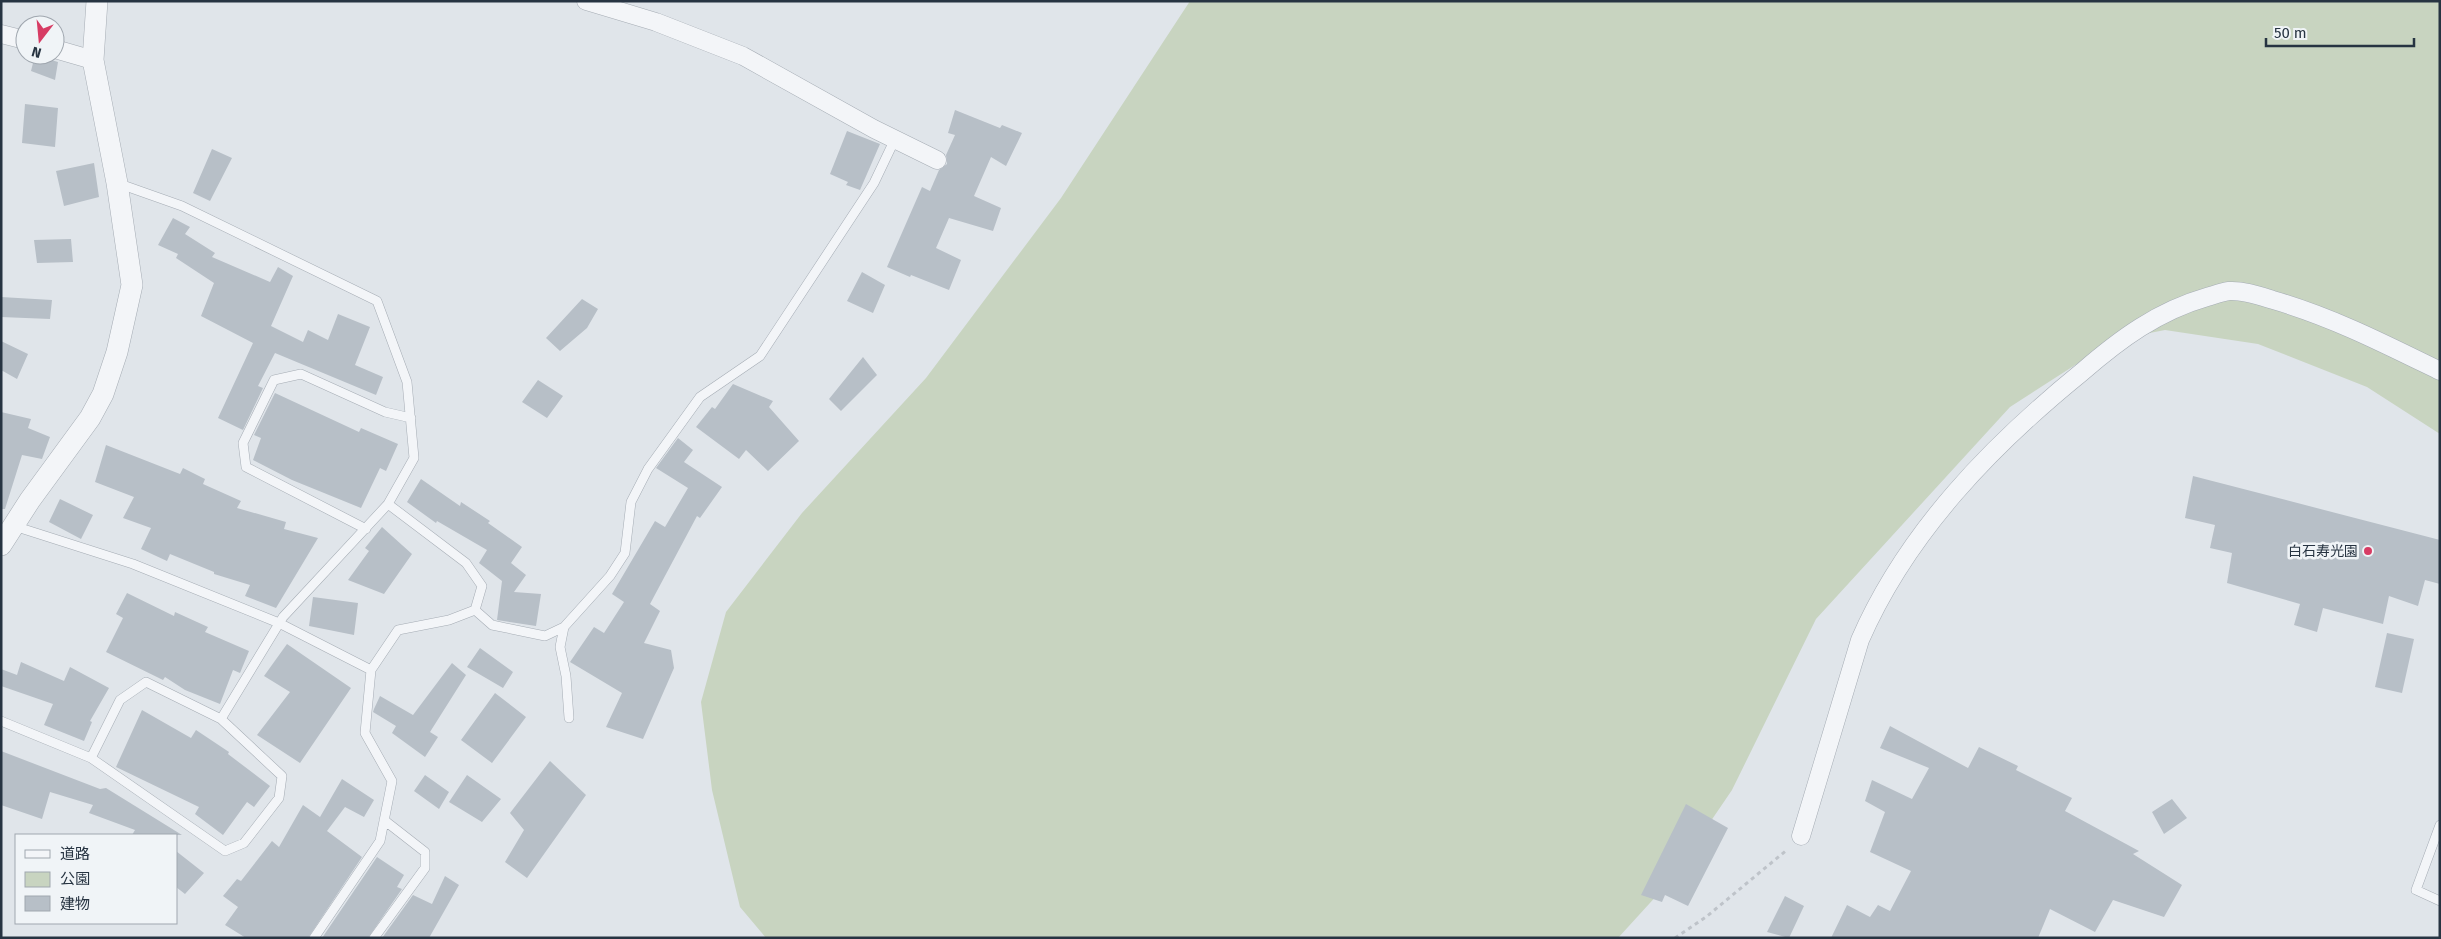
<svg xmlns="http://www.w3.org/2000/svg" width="2441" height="939" viewBox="0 0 2441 939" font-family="'Fira Sans','Noto Sans JP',sans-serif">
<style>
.green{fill:#c8d4c0}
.building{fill:#b7bfc7}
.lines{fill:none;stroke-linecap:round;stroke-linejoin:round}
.service-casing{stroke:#a5acb4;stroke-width:10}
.minor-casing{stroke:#a5acb4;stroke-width:19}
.tertiary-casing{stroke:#a5acb4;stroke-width:22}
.path{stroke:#bec3c9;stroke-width:3;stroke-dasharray:4 4;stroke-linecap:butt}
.service{stroke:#f3f5f8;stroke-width:9}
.minor{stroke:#f3f5f8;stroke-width:18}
.tertiary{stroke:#f3f5f8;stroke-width:21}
.poi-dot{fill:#d73c64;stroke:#f0f4f7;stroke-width:2}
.labels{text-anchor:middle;stroke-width:5;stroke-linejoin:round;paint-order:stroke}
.poi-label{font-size:14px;fill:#273442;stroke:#f0f4f7;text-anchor:end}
</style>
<rect width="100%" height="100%" fill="#e0e5ea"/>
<path class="green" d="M 1190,1 L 2440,1 L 2440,434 L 2367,387 L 2258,344 L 2165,330 L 2114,340 L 2010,407 L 1816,619 L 1732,790 L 1670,881 L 1618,938 L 766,938 L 740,907 L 712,790 L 701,702 L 726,612 L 802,513 L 926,378 L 1061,198 Z"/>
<path class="building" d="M 35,55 L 58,62 L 55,80 L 31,71 Z
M 25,104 L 58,108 L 55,147 L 22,143 Z
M 955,110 L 1000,128 L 1002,125 L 1022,133 L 1006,166 L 991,157 L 974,196 L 1001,208 L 993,231 L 949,218 L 936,248 L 961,260 L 949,290 L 911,275 L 910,277 L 887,267 L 922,187 L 930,191 L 939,170 L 947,164 L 946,155 L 955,135 L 948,133 Z
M 847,131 L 880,144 L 860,190 L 846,185 L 848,182 L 830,174 Z
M 212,149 L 232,158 L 210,201 L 193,193 Z
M 94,163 L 99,197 L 64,206 L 56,171 Z
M 173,218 L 190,227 L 185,234 L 215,253 L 212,257 L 270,282 L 278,267 L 293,276 L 271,326 L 303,342 L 308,330 L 328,340 L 338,314 L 370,327 L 355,365 L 383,377 L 376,395 L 275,353 L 258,386 L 263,388 L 243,430 L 218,418 L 253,343 L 201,316 L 214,283 L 176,258 L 178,254 L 158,245 Z
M 71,239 L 73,262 L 37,263 L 34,240 Z
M 862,272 L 885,285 L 873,313 L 847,301 Z
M 1,297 L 52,300 L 50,319 L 1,317 Z
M 582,299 L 598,309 L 587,328 L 560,351 L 546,338 Z
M 1,341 L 28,354 L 17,379 L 1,370 Z
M 863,357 L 877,375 L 841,411 L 829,399 Z
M 538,380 L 563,396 L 547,418 L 522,402 Z
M 733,384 L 773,401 L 769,407 L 799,441 L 768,471 L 746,450 L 739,459 L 696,427 L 712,407 L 715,409 Z
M 275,393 L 359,432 L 361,428 L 398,444 L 386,471 L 380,468 L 361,508 L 292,480 L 253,460 L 261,438 L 254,435 Z
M 1,412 L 31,419 L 28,428 L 50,437 L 42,459 L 22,455 L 5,509 L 1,509 Z
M 678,438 L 693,450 L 684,462 L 722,487 L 700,518 L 697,516 L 650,604 L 660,611 L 644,643 L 671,650 L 674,668 L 643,739 L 606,727 L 622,693 L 570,662 L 594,627 L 604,633 L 624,602 L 612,594 L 655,521 L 665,527 L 688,488 L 656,468 Z
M 106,445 L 180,474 L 183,468 L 205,479 L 203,484 L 241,501 L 237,508 L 286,522 L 284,529 L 318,538 L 276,608 L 245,596 L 250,585 L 214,574 L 214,572 L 170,554 L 167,561 L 141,549 L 151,528 L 123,518 L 134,497 L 95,482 Z
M 2193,476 L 2440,540 L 2440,584 L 2425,580 L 2418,606 L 2389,596 L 2383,624 L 2323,608 L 2317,632 L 2294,625 L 2300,604 L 2227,583 L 2232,553 L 2210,548 L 2215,525 L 2185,518 Z
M 421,479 L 460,506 L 461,502 L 490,521 L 488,523 L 522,547 L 511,563 L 526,575 L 514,592 L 541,594 L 536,626 L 497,620 L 502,581 L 479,563 L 487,550 L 437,521 L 436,523 L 407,502 Z
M 60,499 L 93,515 L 81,539 L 49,522 Z
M 382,527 L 412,554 L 384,594 L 348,580 L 369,551 L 365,548 Z
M 127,593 L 174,616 L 175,612 L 208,627 L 205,632 L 249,651 L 240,673 L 233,670 L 220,704 L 185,690 L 165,677 L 163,680 L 106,652 L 123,618 L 116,614 Z
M 313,597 L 358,603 L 354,635 L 309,626 Z
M 2387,633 L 2414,639 L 2402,693 L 2375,687 Z
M 287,644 L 351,688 L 300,763 L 257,735 L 290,692 L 264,676 Z
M 480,648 L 513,672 L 503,688 L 467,667 Z
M 21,662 L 64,681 L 70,667 L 109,688 L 90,721 L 92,722 L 84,741 L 44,725 L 53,704 L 1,686 L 1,669 L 17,675 Z
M 452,663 L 466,675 L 430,732 L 438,737 L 425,757 L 392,733 L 396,726 L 373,712 L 374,709 L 380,696 L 413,715 Z
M 495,693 L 526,717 L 492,763 L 461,740 Z
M 142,710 L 191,738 L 196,730 L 229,752 L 228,754 L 270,786 L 254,807 L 247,802 L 223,835 L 195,814 L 199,807 L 116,767 Z
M 1890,726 L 1968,768 L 1979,747 L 2018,766 L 2016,770 L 2072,798 L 2065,811 L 2139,851 L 2133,854 L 2182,885 L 2164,917 L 2113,900 L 2095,932 L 2050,909 L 2038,938 L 1831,938 L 1847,905 L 1870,917 L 1878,905 L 1890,911 L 1911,871 L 1870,852 L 1885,812 L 1865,801 L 1872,780 L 1912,799 L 1929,768 L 1880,748 Z
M 1,751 L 100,789 L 106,788 L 182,835 L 132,835 L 135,830 L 89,813 L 93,805 L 50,792 L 42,819 L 1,805 Z
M 550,761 L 586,795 L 527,878 L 505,862 L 524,830 L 510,813 Z
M 425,775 L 449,792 L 439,809 L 414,791 Z
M 467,775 L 501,799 L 482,822 L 449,802 Z
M 342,779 L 374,800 L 364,817 L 345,807 L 327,831 L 362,857 L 308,938 L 246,938 L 225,925 L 238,907 L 223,896 L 237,879 L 241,881 L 272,841 L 279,847 L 303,805 L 320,817 Z
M 2172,799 L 2187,818 L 2164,834 L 2152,812 Z
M 1686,804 L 1728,828 L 1688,906 L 1665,895 L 1662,902 L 1641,895 Z
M 176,851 L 204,873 L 185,894 L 176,887 Z
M 377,857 L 404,875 L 397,887 L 402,889 L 368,938 L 322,938 Z
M 445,876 L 459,885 L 429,938 L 382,938 L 413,895 L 432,904 Z
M 1785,896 L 1804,906 L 1789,938 L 1767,932 Z"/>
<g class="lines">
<defs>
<path id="service" d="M 117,183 L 182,206 L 377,301 L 407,382 L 414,458 L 388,504 L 283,617 L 221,719
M 14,526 L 133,564 L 279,623 L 371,670
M 366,529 L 246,467 L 243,443 L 274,380 L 301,374 L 385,412 L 411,418
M 475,610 L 492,625 L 545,636 L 564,627
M 569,718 L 566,676 L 560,647 L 564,627 L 610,576 L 625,553 L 631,502 L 648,469 L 700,397 L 760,356 L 874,183 L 895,139
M 1,721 L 91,758 L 225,851 L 244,843 L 279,798 L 282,776 L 221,719 L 146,682 L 120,700 L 91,758
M 2440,825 L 2416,890 L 2440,901
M 314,938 L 380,841 L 392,781 L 365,733 L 371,670 L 398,630 L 449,620 L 475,610 L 482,586 L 466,563 L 388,504
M 374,938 L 425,868 L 425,852 L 384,820"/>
<path id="minor" d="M 586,1 L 656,22 L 743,56 L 874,129 L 937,160
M 1,34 L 25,40
M 55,49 L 93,60
M 1801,836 L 1860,640 C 1907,532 1992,445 2082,372 C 2120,339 2158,311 2207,297 C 2214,295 2222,292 2229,291 C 2243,290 2260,296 2273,300 C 2332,317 2385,344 2440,371"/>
<path id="tertiary" d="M 1,545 L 30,500 L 90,418 L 103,394 L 117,352 L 132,285 L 117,183 L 93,60 L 97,1"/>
</defs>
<use href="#service" class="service-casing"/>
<use href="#minor" class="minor-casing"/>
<use href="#tertiary" class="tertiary-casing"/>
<path class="path" d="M 1675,938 L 1706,917 L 1788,849"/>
<use href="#service" class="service"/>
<use href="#minor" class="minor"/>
<use href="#tertiary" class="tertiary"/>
</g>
<circle class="poi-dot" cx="2368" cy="551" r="5"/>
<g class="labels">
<g class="poi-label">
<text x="2358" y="556">白石寿光園</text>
</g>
</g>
<rect width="2441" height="939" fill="none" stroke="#273442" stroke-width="5"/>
<rect x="15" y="834" width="162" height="90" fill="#f0f4f7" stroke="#a0a7af"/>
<rect x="25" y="850" width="25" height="8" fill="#f3f5f8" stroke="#a0a7af"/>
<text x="60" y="859" font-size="15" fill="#273442">道路</text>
<rect x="25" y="872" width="25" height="15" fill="#c8d4c0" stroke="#a0a7af"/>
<text x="60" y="884" font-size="15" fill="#273442">公園</text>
<rect x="25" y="896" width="25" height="15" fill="#b7bfc7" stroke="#a0a7af"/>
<text x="60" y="909" font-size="15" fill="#273442">建物</text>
<g transform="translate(40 40) rotate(196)"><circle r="24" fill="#f0f4f7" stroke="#a0a7af"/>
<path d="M0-4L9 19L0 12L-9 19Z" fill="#d73c64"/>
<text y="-8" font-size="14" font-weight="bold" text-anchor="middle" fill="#273442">N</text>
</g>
<path d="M2266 38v8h148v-8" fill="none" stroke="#273442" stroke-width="2.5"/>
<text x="2274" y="38" font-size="15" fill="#273442" stroke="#f0f4f7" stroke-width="4" paint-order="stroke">50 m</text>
</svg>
